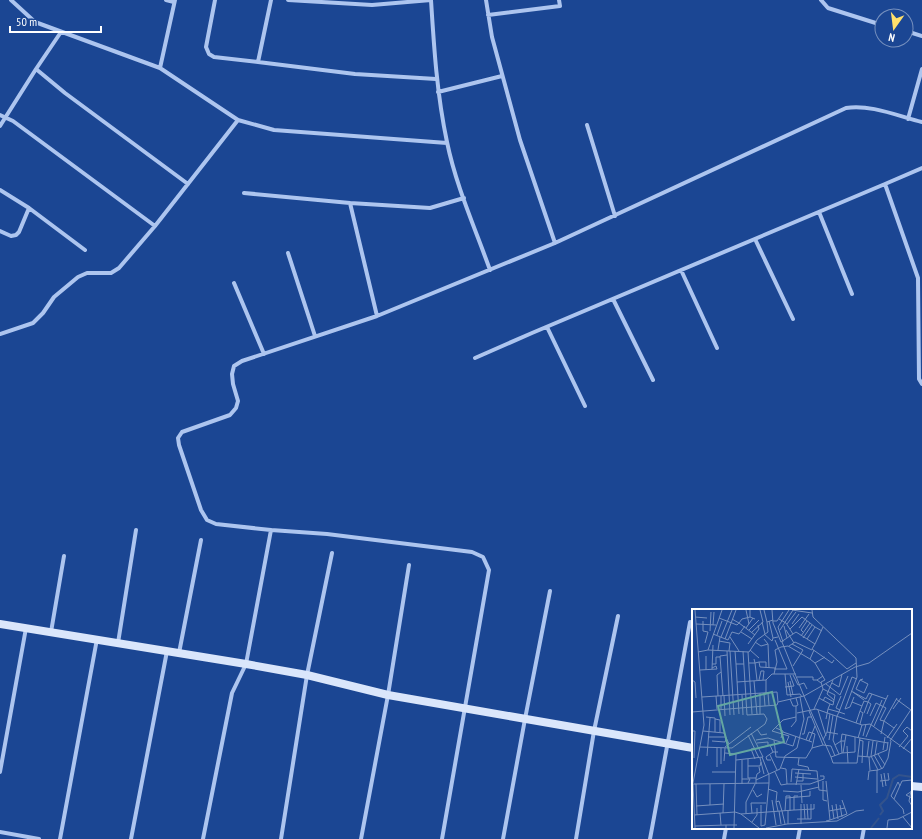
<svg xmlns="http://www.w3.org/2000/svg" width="922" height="839" viewBox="0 0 922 839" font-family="'PT Sans Narrow',sans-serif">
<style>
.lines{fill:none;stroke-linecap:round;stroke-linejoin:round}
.street{stroke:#adc5ef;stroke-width:4}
.secondary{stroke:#dae6fb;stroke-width:8}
.inset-river{fill:none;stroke:#33538c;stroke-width:2}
.inset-road{fill:none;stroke:#7690be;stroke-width:1}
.view{fill:#63a6a1;fill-opacity:0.15;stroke:#63a6a1;stroke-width:2}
.inset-edge{fill:none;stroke:#fff;stroke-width:2}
</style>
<rect width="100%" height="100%" fill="#1b4693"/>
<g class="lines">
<path class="street" d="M 11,0 L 35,22 L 160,68 L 238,120 L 274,130 L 447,143
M 166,0 L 174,2
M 215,0 L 206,47 L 209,54 L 214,57 L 258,62
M 271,0 L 258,62 L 355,74 L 436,79
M 288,0 L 372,5 L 431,0
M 431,0 C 434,48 437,95 447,142 C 456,186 475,228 490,270
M 486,0 L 492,37 L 520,140 L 555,243
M 821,0 L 828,8 L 882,25
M 488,15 L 560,6 L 559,0
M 906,31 L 922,36
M 61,32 L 36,69 L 65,93 L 188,184
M 160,68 L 175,0
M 438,92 L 502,76
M 0,115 L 13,121 L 155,226 L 119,268 L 111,273 L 87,273 L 78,277 L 54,297 L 43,313 L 33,323 L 0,334
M 908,119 L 922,69
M 587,125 L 615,216
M 0,126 L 36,69
M 922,168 L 885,184 L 918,278 L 919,379 L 922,384
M 0,190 L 29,208 L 85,250
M 244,193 L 350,203 L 377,316
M 350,203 L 430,208 L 464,198
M 819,212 L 852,294
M 155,226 L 238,120
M 0,231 L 11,236 L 16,235 L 19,232 L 29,208
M 755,239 L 793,319
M 288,253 L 315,336
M 681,270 L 717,348
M 234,283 L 264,354
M 613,299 L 653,380
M 547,327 L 585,406
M 475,358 L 532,333 L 885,184
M 51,632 L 64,556
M 118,643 L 136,530
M 179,653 L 201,540
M 0,772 L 26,628
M 0,832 L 39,839
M 60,839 L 97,639
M 131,839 L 167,651
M 203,839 L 232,693 L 246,664 L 271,530
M 281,839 L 307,675 L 332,553
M 361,839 L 388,695 L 409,565
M 442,839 L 489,570 L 483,557 L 472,552 L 327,534 L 271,530 L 216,524 L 207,520 L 201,510 L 179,445 L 178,438 L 182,432 L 230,415 L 236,408 L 238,401 L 233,384 L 232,374 L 234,366 L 242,361 L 377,316 L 555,243 L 846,108 C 870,104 898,116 922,122
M 503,839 L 525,719 L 550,591
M 576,839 L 594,731 L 618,616
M 650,839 L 690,622
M 724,839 L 726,828
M 798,839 L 800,828
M 862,839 L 864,828"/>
<path class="secondary" d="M 0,624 L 246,664 L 307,675 L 388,695 L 693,748
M 911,786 L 922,787"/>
</g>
<g transform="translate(692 609)">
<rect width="220" height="220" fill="#1b4693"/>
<path class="inset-river" d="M 188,206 L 191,202 L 188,196 L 195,189 L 201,170 L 207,166 L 220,168M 179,219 L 187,209"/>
<path class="inset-road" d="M 54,1 L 57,15M 58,1 L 58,8 L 63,10M 72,1 L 75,13M 80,1 L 81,14 L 89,33 L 104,23 L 123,35 L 131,18M 100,1 L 120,4M 120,1 L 121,8 L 164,49 L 165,68 L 153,100 L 158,98 L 160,93M 3,8 L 15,9M 27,9 L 45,16 L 47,14 L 63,26M 40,10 L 47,14 L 50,10 L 58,8M 87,10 L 94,14 L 101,25M 0,11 L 0,26M 11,12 L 11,22 L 16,23 L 13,34M 77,12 L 81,29M 81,12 L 85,12 L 91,3M 70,13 L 73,25M 4,15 L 24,16M 95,15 L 104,3M 100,15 L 107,5M 21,16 L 22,3M 92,17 L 95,29M 54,19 L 61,9M 107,19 L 117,5M 98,20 L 110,8 L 118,14M 57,21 L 67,11M 88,21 L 101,1M 94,21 L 102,34M 18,22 L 19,3M 49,23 L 60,30M 60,23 L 71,13 L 68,1M 111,23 L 109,21 L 115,12M 21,25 L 36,31 L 40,23 L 47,25 L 53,17M 72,25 L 80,32 L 81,29 L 86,28M 25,26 L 30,12M 109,27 L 118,14 L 123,18M 29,28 L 40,1M 38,28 L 47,42M 111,29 L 120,16M 33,30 L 44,1M 115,30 L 123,18 L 130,22M 27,32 L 38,34 L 37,42M 63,33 L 69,37 L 76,35 L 72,30M 91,33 L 86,18 L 97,1M 56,35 L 67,20 L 66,16M 76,35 L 77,59M 100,35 L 103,33 L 120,41M 123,35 L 120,40 L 140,54 L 142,51M 97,37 L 100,35 L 111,41 L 101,57M 16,41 L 57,43 L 65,31 L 76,23 L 75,13 L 81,11M 26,41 L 28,28M 58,41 L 67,49M 122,41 L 118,50 L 123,54M 35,42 L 38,106M 38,42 L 42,106M 43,42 L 44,55M 6,43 L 16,41 L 30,1M 56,43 L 60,105M 136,43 L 155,60 L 164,54M 14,47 L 14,61M 62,50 L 63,54 L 67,53 L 68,58 L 83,59M 67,53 L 74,53 L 74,59M 57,54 L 63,54 L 65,71M 20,55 L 24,55 L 24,48 L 28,48M 20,60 L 21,36M 82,60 L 95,60 L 83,31M 8,61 L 25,60 L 24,57 L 20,59M 82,65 L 85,53 L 83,41 L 89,38 L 96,37 L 118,50M 93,65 L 95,86 L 108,85 L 110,88M 101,66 L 106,76 L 112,74 L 115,80M 105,68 L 121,68 L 121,71 L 125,71M 0,71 L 3,73 L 4,89M 67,71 L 69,62 L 72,62 L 71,71M 74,71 L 80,65 L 104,65M 141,71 L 135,85 L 142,91M 168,71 L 176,75 L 172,84 L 164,80 L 168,71 L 171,70M 62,72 L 65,105M 98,72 L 101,86M 45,73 L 74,71 L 74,84M 96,73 L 99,88M 129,74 L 125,71 L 131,67M 140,74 L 147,78 L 150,65M 134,75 L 148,86 L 156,67M 93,78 L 102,77 L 98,66M 131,80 L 129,73 L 133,71 L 123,54 L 133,48M 159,82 L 174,90 L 177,84 L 194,90M 161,83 L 172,91M 68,84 L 68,105M 72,84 L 73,97M 76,84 L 77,96M 50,86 L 51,106M 24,87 L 25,100M 26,87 L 25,66 L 29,63M 29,87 L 29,100M 31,87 L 28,47 L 35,46M 32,87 L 33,107M 10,88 L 85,83 L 86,93M 162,88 L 160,93 L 170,97M 127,89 L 131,80 L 143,86 L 141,96 L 138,95M 98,90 L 101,97 L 104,97 L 106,96 L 104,89M 204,90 L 219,101M 190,91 L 188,96 L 194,99 L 188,111 L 192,112 L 205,89M 131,92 L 133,88 L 142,93M 122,100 L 127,89 L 138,95 L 136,100M 201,100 L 209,89M 126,101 L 134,127M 148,101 L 144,99 L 149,87M 117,102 L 131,136 L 139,137 L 143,147M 168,102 L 172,92 L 176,93 L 180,85M 0,103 L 85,96 L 86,93 L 112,87 L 90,33M 105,104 L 124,100 L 170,116 L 178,115 L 220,145M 172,104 L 176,93 L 179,95 L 175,105M 47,105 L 44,55 L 52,55M 153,105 L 147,103 L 160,68 L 165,70M 178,107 L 184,94 L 188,96 L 179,116M 14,108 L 23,109 L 23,123M 23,110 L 28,111 L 28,123M 134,110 L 136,100 L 147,103 L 145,107M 192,112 L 202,119M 164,114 L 168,102 L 171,104 L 168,115M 182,117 L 196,86M 99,118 L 104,112 L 104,97M 84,119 L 91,122 L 89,129M 65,120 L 69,126 L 75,125M 0,122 L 3,122 L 2,149M 11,122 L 32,124 L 37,135 L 33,138M 91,123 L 120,133M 135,123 L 138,105M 110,125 L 112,125 L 116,108 L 120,108M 189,125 L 192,112M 56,126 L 67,149M 171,127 L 174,115M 17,128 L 34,128M 163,128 L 163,143 L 150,144 L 139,148 L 141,154 L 165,154 L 168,129 L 196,134M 174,128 L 179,116M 166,129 L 170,116M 195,129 L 205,115M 64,131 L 76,129 L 101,137 L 104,127M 82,131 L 84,148 L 114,149 L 120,139M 114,131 L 117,123 L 123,125 L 120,139 L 131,136M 131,131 L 135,123 L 146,125M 137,131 L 141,106M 167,131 L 171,132 L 170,154M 20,132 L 33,133 L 34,130M 117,132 L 123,117M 198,132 L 220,99M 65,134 L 76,133 L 76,137M 94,134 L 97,127 L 80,122 L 91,111 L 104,108M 37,135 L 59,118M 143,136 L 141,131 L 145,107M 155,137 L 156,154M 8,138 L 40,139 L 73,115 L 75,110 L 72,105 L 55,106 L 51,42M 207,138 L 216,127 L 211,122 L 215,118 L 220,122M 63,139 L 59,140 L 63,150M 67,139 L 78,136 L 81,143 L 86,143M 211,140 L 220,129M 191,141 L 193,128M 33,144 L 44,145 L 42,219M 150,144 L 149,132 L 153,132 L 154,126M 151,144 L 153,132M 147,145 L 143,136 L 149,132 L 150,125 L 168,129M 186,145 L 193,156M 78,146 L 85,161M 182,146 L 190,160M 183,146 L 185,133M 15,147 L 18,109M 166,147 L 178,148 L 195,141 L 196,133M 139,148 L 112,87 L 163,58 L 177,54 L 220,24M 175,148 L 177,132M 177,148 L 178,161M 68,149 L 72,165M 107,149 L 106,156 L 116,158 L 117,161M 56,150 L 56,169 L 64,169 L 64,171M 44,151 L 71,148 L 59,124M 79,151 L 75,151 L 74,148 L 81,143M 32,152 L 33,139M 29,155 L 29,139M 56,157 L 68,157 L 69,153M 25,158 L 25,139M 89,159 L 94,160 L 95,175 L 118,175 L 132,170 L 132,167 L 128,167M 185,161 L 185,184M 186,161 L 191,159 L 196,149 L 199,132M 20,163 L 44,163M 83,163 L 89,176 L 95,175M 103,164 L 119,165M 192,164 L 194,177M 189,165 L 191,178M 103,168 L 125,170M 64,169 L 65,165 L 68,163 L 67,158M 50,170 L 58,170 L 56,174M 176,171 L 177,162 L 186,161 L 179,147 L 181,132M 105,172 L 111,172 L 111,165M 131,172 L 131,191 L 135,192M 188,172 L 197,171 L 196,164M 99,173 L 100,160 L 125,162 L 127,181 L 135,182M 1,174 L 12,116 L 3,1M 1,175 L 77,174 L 77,166 L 70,148M 1,175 L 3,219M 4,175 L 5,206M 50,175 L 50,151M 64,175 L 64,171 L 88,160 L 93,147 L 105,139 L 112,110 L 108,88M 104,176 L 107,160M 109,176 L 110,194M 208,177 L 206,173 L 199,187 L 211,200 L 212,205M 76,180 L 85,183 L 84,193M 61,181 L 65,188 L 70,185M 91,182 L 106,183 L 127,178M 219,182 L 217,192 L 220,197M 220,182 L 214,186 L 220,189M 94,189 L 118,187 L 118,182M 202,190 L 210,172 L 220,171M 80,191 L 84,216M 109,195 L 109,215M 112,195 L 113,210M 115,195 L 116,210M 144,195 L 146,210M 18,196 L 18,175M 69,196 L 69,217 L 73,216 L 77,174M 140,196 L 142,210M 148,196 L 150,208M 4,197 L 32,195M 102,201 L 122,200 L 122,195M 86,202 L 84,193 L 87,192 L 90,202M 87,202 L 89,215M 90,202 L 93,215M 93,202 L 94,187 L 98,187 L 98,202M 137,202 L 153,199M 43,203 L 49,205 L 67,219M 28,204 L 29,216M 31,204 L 32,175M 54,204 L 54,193 L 63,175M 60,204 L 59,194 L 74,194M 49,205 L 102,201 L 102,187 L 106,187M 2,206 L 43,203M 211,208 L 220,219M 105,210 L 119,210 L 119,195M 138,211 L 155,205 L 150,191M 134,212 L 138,211 L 134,172M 60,213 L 65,206 L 65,199M 96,215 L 96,202M 3,217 L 34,216M 34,219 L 34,216 L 45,216M 74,219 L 95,215 L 145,212 L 164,202 L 172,201M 195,219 L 196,211 L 206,210 L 220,203"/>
<path class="view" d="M 80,83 L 92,133 L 38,146 L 26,97 Z"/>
<rect width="220" height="220" class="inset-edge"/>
</g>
<g transform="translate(894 28) rotate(194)"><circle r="19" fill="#1b4693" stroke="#7690be"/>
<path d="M0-3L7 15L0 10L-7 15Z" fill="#ffe06b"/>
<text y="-6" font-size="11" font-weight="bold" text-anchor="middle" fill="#ffffff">N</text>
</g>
<path d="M10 26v6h91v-6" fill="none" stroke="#ffffff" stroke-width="2"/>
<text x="16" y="26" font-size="12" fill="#ffffff" stroke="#1b4693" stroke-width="3" paint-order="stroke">50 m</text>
</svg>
